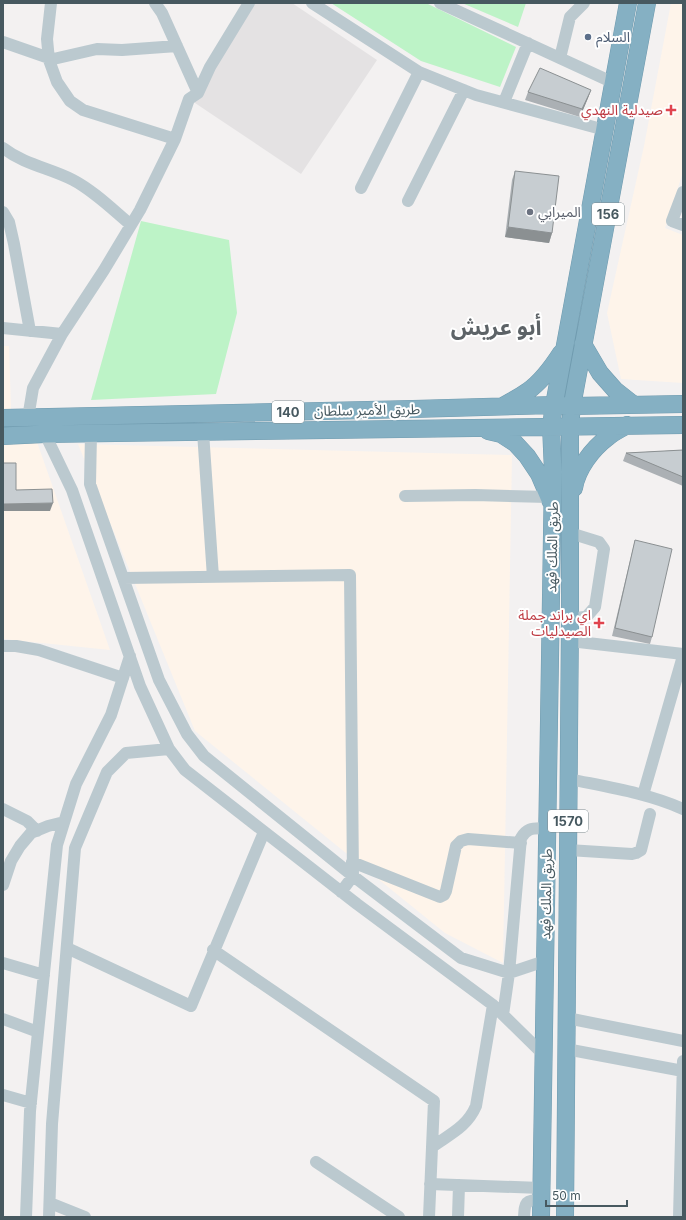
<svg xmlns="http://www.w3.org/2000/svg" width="686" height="1220" viewBox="0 0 686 1220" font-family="Inter,'Noto Sans Arabic',sans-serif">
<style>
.commercial{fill:#fef4ea}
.education{fill:#e4e2e3}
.green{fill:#bdf3c7}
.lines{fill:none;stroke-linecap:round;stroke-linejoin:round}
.highway-casing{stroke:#709baf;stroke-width:18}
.minor{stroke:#bbc9cf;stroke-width:12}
.highway{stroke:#85b0c3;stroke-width:17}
.wall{fill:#abb0b4}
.shaded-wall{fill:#8b9092}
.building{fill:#c7cdd1;stroke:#8b9092}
.service-dot{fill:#5c6f8a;stroke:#fff;stroke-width:1.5}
.health-dot{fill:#e0444e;stroke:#fff;stroke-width:1.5}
.worship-dot{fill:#6b7280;stroke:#fff;stroke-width:1.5}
.labels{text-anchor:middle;stroke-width:4;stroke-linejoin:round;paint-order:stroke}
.shield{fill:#fff;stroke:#7e8b90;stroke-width:1}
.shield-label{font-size:13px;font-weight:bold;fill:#475960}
.service-label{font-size:14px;fill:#4e5e75;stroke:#fff;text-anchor:start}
.health-label{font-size:14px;fill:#be3a42;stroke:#fff;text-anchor:end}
.worship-label{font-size:14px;fill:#5b616d;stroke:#fff;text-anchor:start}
.street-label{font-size:14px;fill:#475960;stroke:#fff}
.town-label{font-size:22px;font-weight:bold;fill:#5d6367;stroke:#fff}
</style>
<rect width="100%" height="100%" fill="#f3f1f1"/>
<path class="commercial" d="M 671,3 L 683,3 L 683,172 L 665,228 L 683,235 L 683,383 L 621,379 L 607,313 L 644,146 Z
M 3,346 L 9,346 L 11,409 L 3,409 Z
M 37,442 L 110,650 L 3,639 L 3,445 Z
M 78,444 L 512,455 L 503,963 L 445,933 L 195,731 Z"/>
<path class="education" d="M 253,3 L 292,3 L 377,60 L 301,174 L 189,99 Z"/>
<path class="green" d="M 331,3 L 426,3 L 516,47 L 500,87 L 421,61 Z
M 462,3 L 526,3 L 518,27 Z
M 141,221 L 229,240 L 237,313 L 216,394 L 91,400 Z"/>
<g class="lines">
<defs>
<path id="highway" d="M 583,344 L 600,373 L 615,390 L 634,405
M 503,406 C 511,401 520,397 528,391 C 542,381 552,367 561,353
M 3,418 L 413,409 L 554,405 L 572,406 L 683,404
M 488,431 L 501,434 L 515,443 L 527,456 L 539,474 L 551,502
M 3,436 L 45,434 L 683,425
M 574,488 C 577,469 592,449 608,437 C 614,432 621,429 627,425
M 541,1217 L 553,472 L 551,426 L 554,405 L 628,3
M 565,1217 L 570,619 L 570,426 L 572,406 L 647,3"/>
</defs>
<use href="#highway" class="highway-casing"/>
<path class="minor" d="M 51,3 L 47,39 L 49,60 L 57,82 L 70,101 L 83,110 L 175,139
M 155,3 L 162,13 L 198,93
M 312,3 L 419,72 L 476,95 L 605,130
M 440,3 L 614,83
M 3,42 L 49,58
M 560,58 L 570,17 L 584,3
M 49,60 L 97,49 L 122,50 L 177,46
M 504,102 L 528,43
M 3,148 C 25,165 50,168 73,180 C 94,191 113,210 131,225
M 361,188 L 419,72
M 683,192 L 672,221 L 683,225
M 408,201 L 464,90
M 3,212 L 9,222 L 14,244 L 30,331
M 3,328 L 62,334
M 28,418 L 33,388 L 62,334 L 104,270 L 140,210 L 175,139 L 189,99 L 198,93 L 210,67 L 249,3
M 203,432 L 213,577
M 45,434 L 72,490 L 140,686 L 169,749 L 185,770 L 357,904 L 493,1005 L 544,1055
M 91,434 L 90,484 L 159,680 L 187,734 L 204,756 L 353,876 L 461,958 L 509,973 L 545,961
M 405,496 L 475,495 L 548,497
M 123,578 L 350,575 L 353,876 L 341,892
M 570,619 L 584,617 L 588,615 L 595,607 L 604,549 L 599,542 L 570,533
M 570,641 L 683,654
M 3,646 L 16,646 L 39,650 L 123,678
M 569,779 C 607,787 647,793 683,809
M 643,795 L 683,656
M 3,809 L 27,821 L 37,831
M 568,850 L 632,854 L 636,853 L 641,850 L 650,814
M 352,862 L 440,897 L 444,895 L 446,891 L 456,846 L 461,841 L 468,839 L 521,843
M 3,885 L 11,861 L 20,846 L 31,833 L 48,826 L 64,822
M 67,948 L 191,1006 L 264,832
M 213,950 L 434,1101 L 429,1217
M 3,963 L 44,975
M 503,1015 L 509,973 L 521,838 C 528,826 535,829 547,828
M 567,1018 L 683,1041
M 3,1019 L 38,1032
M 566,1049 L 683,1071
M 3,1095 L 31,1103
M 432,1147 C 450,1134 467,1127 476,1106 L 493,1005
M 316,1162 L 399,1217
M 430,1184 L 541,1188
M 50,1203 L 85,1217
M 26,1217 L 30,1111 L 57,845 L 76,784 L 111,715 L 130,656
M 49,1217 L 52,1124 L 75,848 L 107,772 L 126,753 L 169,749
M 458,1217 L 459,1185
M 524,1217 C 525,1202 525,1200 541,1200
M 679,1217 L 683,1061"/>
<use href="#highway" class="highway"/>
</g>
<path class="wall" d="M 591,90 L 588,98 L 580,117 L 525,100 L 528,92 Z
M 515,171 L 552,233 L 549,243 L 505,237 L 512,180 Z
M 683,450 L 683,486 L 623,461 L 626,453 Z
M 635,540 L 652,637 L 650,644 L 612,636 L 633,548 Z"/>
<path class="shaded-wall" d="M 591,90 L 588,98 L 580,117 L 582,109 Z
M 508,227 L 552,233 L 549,243 L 505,237 Z
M 53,503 L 50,511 L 3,511 L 3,504 Z"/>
<path class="building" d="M 540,68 L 591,90 L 582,109 L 528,92 Z
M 515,171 L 559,176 L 552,233 L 508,227 Z
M 683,450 L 683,477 L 626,453 Z
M 3,463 L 16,463 L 16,490 L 52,489 L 53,503 L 3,504 Z
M 635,540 L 672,549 L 652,637 L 615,628 Z"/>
<circle class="service-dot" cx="588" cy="37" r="4"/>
<g class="health-dot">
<path d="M669 104h4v4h4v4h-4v4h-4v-4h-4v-4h4z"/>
<path d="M597 617h4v4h4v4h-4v4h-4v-4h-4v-4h4z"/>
</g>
<circle class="worship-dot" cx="530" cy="212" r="4"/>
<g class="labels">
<g class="shield">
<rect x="592" y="203" width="32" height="22" rx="3"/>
<rect x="272" y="401" width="32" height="22" rx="3"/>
<rect x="548" y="810" width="40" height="22" rx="3"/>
</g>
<g class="shield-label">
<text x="608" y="219">156</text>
<text x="288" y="417">140</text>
<text x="568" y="826">1570</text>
</g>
<g class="service-label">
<text x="596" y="42">السلام</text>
</g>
<g class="health-label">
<text x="663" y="115">صيدلية النهدي</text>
<text x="591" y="620">اي براند جملة<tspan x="591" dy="16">الصيدليات</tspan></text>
</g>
<g class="worship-label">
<text x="538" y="217">الميرابي</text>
</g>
<g class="street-label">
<text transform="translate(367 410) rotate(-1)" y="5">طريق الأمير سلطان</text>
<text transform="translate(552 547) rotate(-89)" y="5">طريق الملك فهد</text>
<text transform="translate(546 894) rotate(-89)" y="5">طريق الملك فهد</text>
</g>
<g class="town-label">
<text x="496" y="335">أبو عريش</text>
</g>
</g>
<rect width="686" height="1220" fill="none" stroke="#475960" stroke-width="8"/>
<path d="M546 1200v6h81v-6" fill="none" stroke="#475960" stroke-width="2"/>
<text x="552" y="1200" font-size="12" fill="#475960" stroke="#ffffff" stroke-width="3" paint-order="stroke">50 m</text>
</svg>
